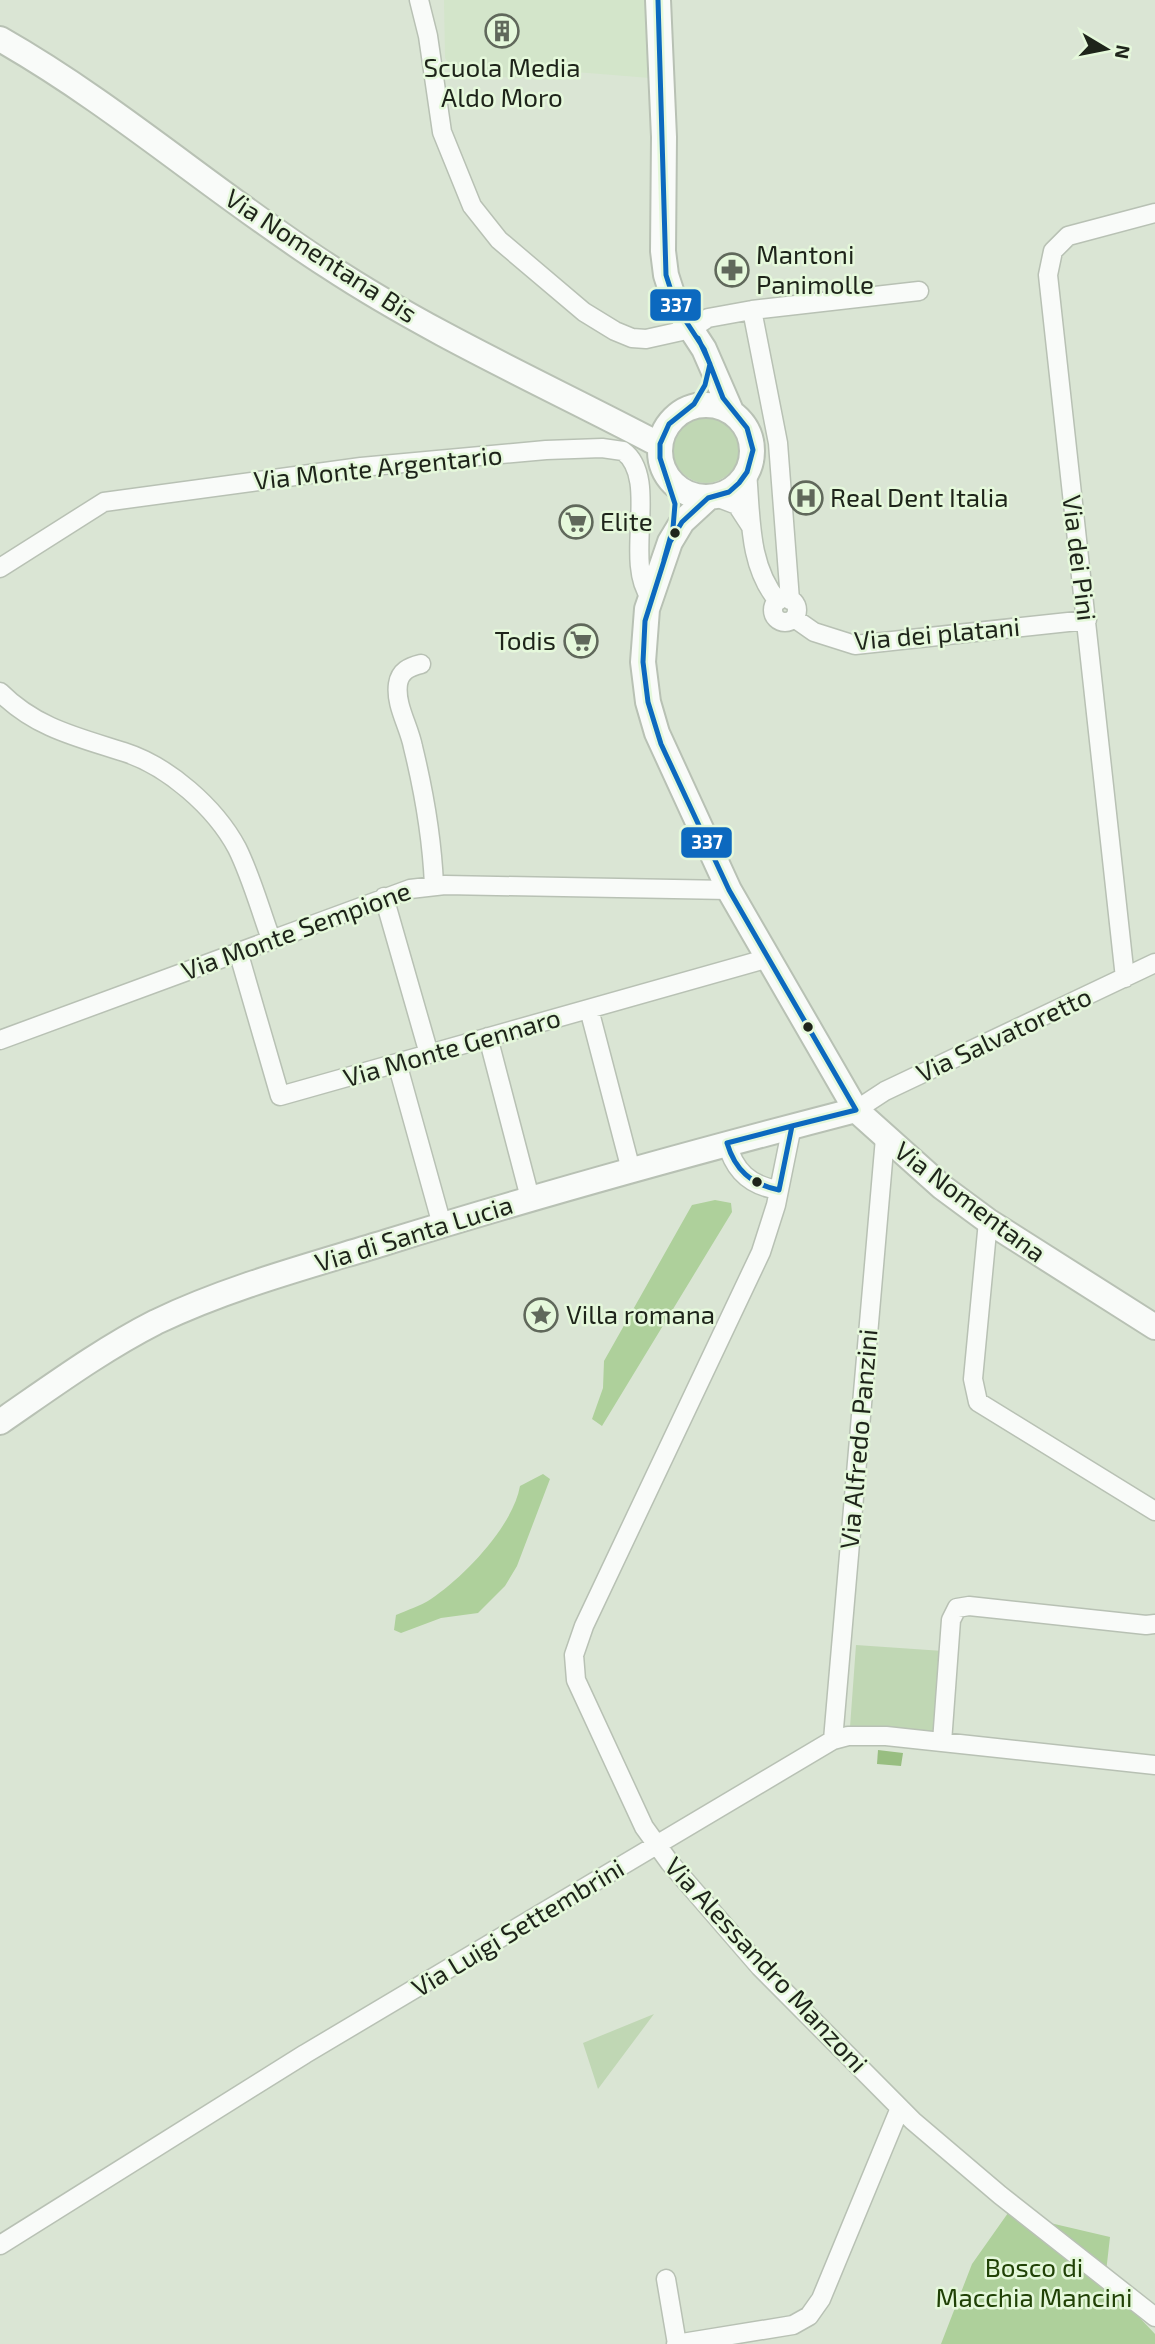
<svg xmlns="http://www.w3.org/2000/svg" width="1155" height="2344" viewBox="0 0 1155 2344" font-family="'Exo 2',sans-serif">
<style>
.built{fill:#d3e5ca}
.green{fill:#c0d7b4}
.forest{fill:#aed09b}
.water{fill:#98be81}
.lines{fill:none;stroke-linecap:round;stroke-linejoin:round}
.street-casing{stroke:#b8c1b4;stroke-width:21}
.secondary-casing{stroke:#b8c1b4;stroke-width:28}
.street{stroke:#f9fbf9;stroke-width:18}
.secondary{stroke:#f9fbf9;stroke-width:24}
.bus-1-casing{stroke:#e5f8db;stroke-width:10}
.bus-1{stroke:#0c69bf;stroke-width:5}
.bus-dot{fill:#1e241a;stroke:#e5f8db;stroke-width:2.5}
.labels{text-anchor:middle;stroke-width:5;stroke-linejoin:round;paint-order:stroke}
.poi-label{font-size:26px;fill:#1e241a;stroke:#e5f8db;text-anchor:start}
.street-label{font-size:26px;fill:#1e241a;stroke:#e5f8db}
.park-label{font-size:26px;fill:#204106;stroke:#e5f8db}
.line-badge{stroke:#e5f8db;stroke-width:2.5}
.badge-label{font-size:19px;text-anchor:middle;font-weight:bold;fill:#fff}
</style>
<rect width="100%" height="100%" fill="#dae5d4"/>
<path class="built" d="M 444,0 L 646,0 L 650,78 L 563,71 L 562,80 L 457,75 L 445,58 Z"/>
<path class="green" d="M673 450a33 33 0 1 1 66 0a33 33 0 1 1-66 0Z
M 856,1645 L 943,1651 L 937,1734 L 850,1727 Z
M 654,2014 L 598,2089 L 583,2043 Z"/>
<path class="forest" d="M 715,1200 L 731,1203 L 732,1212 L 602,1426 L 592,1419 L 603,1388 L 604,1361 L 692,1205 Z
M 543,1474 L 550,1479 L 517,1566 L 505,1586 L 478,1613 L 441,1618 L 401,1633 L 394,1630 L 396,1615 C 407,1610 421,1606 431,1599 C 464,1577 513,1526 520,1486 Z
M 1008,2213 L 1110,2237 L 1105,2281 L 1155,2334 L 1155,2344 L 941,2344 L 972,2264 Z"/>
<path class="water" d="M 878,1750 L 903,1753 L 901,1766 L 877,1764 Z"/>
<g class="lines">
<defs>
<path id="street" d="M 419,0 L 428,36 L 442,132 L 472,206 L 499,240 L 584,312 L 615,331 L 632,338 L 646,339 L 691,329 L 708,318 L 752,310 L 919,291
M 752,310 L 778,443 L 790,600
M 747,472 C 751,515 748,566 778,601
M 716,497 L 737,505 L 750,525
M 0,568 L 104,502 L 361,467 L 546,450 L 602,448 L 623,451 C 660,478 623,560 650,597
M773 610a12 12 0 1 1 24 0a12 12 0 1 1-24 0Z
M 794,618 L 814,632 L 855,645 L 1087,620
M 421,664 C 409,667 400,671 398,684 C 395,705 409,726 413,747 C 424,792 432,839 434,885
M 0,692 C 36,728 77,737 124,752 C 168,766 215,807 237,848 C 251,876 260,909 271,939
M 384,897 L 429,1054
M 238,951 L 280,1096 L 769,958
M 1125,978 L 1048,275 L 1053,251 L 1068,236 L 1155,213
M 589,1009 L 631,1170
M 488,1037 L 530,1198
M 0,1040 L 410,889 L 445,885 L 729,890
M 397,1063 L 442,1225
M 856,1110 L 885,1091 L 1155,963
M 792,1126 L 776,1205 L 761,1252 L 584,1626 L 574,1655 L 576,1680 L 644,1827 L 670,1863 L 760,1967 L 913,2121 L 1000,2195 L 1155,2317
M 727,1143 C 734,1171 750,1186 779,1190
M 988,1221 L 973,1379 L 978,1402 L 1155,1511
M 833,1740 L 885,1138
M 942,1742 L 951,1620 L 957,1608 L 969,1606 L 1146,1625 L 1155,1624
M 0,2245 L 305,2054 L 833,1740 L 848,1736 L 886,1736 L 1155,1765
M 666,2279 L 677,2344
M 676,2344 L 793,2325 L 809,2316 L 821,2299 L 900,2108"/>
<path id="secondary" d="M 658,0 L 664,137 L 663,251 L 666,275 L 676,306 L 704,349 L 731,411
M 0,39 C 116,105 216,194 328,266 C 433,335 548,386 660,445
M660 451a46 46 0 1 1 92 0a46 46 0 1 1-92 0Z
M 708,498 L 682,522 L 670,542 L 647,609 L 643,662 L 648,702 L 657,733 L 729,890 L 856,1110 L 942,1187 L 988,1221 L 1155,1327
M 0,1422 C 51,1387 101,1350 156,1322 C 229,1287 309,1266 387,1242 C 542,1194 698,1151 856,1110"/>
</defs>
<use href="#street" class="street-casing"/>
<use href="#secondary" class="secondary-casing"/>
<use href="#street" class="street"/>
<use href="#secondary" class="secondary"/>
<defs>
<path id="bus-1" d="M 658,0 L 666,275 L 676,306 L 704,349 L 723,398 L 747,428 L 753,450 L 747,472 L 739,483 L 729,492 L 708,498 L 682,522 L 670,542 L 645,621 L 643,662 L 648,702 L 661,744 L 729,890 L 856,1110
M 664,560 L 673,528 L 675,504 L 660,458 L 660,444 L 669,424 L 694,404 L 705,385 L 710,364 L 698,338
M 792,1126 L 779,1190 C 751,1184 735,1170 727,1143 Z
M 792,1126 L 856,1110"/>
</defs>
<use href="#bus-1" class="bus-1-casing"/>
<use href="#bus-1" class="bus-1"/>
</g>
<defs>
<symbol id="building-ring" viewBox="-11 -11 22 22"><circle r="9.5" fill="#e5f8db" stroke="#60685b" stroke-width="1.5"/><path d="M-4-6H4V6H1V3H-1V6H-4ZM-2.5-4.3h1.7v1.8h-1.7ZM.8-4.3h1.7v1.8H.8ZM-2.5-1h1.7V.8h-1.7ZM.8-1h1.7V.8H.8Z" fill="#60685b"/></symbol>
<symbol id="pharmacy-ring" viewBox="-11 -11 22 22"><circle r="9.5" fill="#e5f8db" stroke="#60685b" stroke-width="1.5"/><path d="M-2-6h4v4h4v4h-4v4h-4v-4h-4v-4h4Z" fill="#60685b"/></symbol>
<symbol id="hospital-ring" viewBox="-11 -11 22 22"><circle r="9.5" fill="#e5f8db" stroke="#60685b" stroke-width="1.5"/><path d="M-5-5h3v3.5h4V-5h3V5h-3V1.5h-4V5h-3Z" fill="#60685b"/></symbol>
<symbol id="supermarket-ring" viewBox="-11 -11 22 22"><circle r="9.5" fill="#e5f8db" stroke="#60685b" stroke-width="1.5"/><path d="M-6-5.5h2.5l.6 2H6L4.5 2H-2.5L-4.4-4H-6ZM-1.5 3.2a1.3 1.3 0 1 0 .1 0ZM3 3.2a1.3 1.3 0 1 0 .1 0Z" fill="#60685b"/></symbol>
<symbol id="sight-ring" viewBox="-11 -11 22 22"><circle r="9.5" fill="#e5f8db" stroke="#60685b" stroke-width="1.5"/><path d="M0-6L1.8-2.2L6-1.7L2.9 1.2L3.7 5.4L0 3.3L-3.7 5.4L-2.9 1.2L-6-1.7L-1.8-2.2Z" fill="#60685b"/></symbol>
</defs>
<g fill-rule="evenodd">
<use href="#building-ring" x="483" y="12" width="38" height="38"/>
<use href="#pharmacy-ring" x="713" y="251" width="38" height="38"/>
<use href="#hospital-ring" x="787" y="479" width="38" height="38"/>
<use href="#supermarket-ring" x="557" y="503" width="38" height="38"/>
<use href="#supermarket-ring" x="562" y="622" width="38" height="38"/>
<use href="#sight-ring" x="522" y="1296" width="38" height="38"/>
</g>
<g class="bus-dot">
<circle cx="675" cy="533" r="6"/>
<circle cx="808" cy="1027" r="6"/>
<circle cx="757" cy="1182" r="6"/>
</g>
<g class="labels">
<g class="poi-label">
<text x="502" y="77" text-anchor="middle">Scuola Media<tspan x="502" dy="30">Aldo Moro</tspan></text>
<text x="756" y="264">Mantoni<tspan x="756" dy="30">Panimolle</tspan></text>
<text x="830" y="507">Real Dent Italia</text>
<text x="600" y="531">Elite</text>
<text x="556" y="650" text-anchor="end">Todis</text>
<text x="566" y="1324">Villa romana</text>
</g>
<g class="street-label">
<text transform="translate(321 256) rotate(33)" y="9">Via Nomentana Bis</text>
<text transform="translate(378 468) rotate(-6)" y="9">Via Monte Argentario</text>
<text transform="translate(1079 558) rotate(83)" y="9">Via dei Pini</text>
<text transform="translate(937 634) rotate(-5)" y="9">Via dei platani</text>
<text transform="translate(296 931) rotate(-20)" y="9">Via Monte Sempione</text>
<text transform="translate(1004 1035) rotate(-25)" y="9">Via Salvatoretto</text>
<text transform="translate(452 1048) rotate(-16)" y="9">Via Monte Gennaro</text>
<text transform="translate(970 1202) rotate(37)" y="9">Via Nomentana</text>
<text transform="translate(414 1234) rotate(-17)" y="9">Via di Santa Lucia</text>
<text transform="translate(859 1439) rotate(-85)" y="9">Via Alfredo Panzini</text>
<text transform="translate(518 1928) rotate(-31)" y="9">Via Luigi Settembrini</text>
<text transform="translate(766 1965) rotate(47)" y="9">Via Alessandro Manzoni</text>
</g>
<g class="park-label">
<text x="1034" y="2277">Bosco di<tspan x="1034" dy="30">Macchia Mancini</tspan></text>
</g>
</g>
<g class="line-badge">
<rect x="649" y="288" width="53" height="34" rx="7" fill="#0c69bf"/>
<rect x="680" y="826" width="53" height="33" rx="7" fill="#0c69bf"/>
</g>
<g class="badge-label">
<text x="676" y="312">337</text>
<text x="707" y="849">337</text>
</g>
<g transform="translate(1106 49) rotate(100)" stroke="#e5f8db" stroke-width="5" paint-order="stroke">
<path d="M0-5L12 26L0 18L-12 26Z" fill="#1e241a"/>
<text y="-10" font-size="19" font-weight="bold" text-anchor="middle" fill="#1e241a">N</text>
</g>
</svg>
